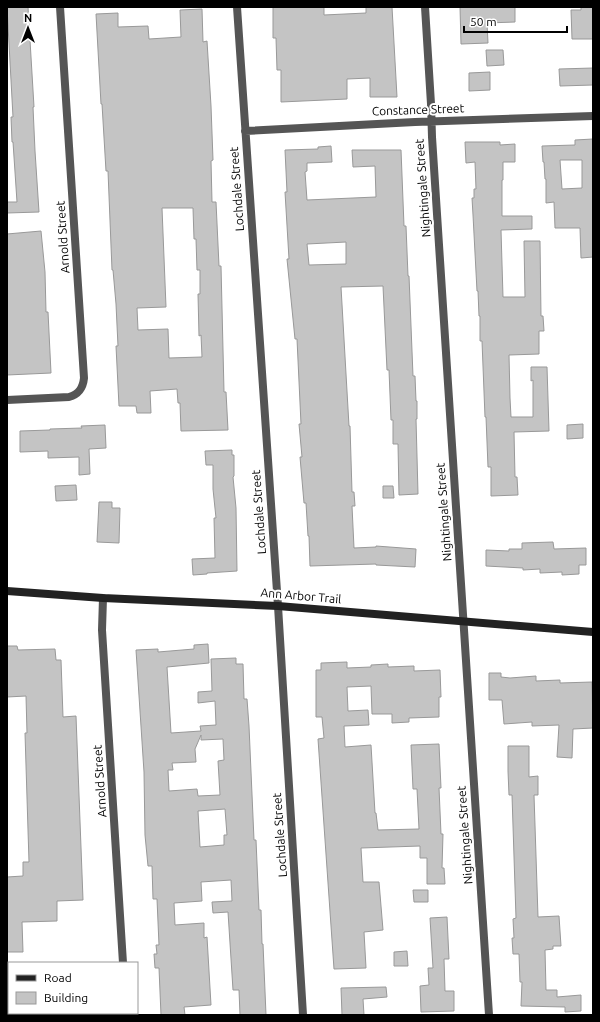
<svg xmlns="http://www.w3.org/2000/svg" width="600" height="1022" viewBox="0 0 600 1022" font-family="Ubuntu,sans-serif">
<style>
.building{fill:#c4c4c4;stroke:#999;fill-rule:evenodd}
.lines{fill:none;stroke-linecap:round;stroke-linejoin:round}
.street{stroke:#555;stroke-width:8}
.secondary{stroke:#222;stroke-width:8}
.labels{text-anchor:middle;stroke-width:4;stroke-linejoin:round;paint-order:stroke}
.street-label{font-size:12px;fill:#000;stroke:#fff}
</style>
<rect width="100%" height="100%" fill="#fff"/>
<path class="building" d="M 7,7 L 28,7 L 34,107 L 33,107 L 35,151 L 39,212 L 7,213 L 7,202 L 17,202 L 13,142 L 12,142 L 11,117 L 13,117 Z
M 273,7 L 324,7 L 324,15 L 366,13 L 366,7 L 392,7 L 397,97 L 370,97 L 370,78 L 347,79 L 347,99 L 281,102 L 281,70 L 277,70 L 276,38 L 273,38 Z
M 460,7 L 515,7 L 515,22 L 487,23 L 488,43 L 461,44 Z
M 581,7 L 593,7 L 593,39 L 572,39 L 571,10 L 581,10 Z
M 202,9 L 203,42 L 207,41 L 211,106 L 213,160 L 211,161 L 212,202 L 216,202 L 219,266 L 221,266 L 224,392 L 226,392 L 228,430 L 181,431 L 180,403 L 178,403 L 177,389 L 150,391 L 151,413 L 137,413 L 136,406 L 119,406 L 116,346 L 118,346 L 116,304 L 113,270 L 112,270 L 108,171 L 106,171 L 102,104 L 101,104 L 96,14 L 118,13 L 118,27 L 148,26 L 149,39 L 181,37 L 180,10 ZM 162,208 L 193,208 L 194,239 L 196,239 L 197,270 L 200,270 L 200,294 L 198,294 L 199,336 L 201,335 L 202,357 L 169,358 L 168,329 L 138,330 L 137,308 L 166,307 Z
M 486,50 L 503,50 L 504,65 L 487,66 Z
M 593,68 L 593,85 L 560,86 L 559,69 Z
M 490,72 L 490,90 L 469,91 L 469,73 Z
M 593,139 L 593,257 L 581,258 L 580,228 L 555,228 L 554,202 L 546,203 L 546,179 L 545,179 L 544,162 L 543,162 L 542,146 L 575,145 L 575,140 ZM 560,160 L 582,160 L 582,188 L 562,189 Z
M 465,142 L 500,142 L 500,145 L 515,144 L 515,162 L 503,162 L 503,180 L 502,180 L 502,216 L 532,216 L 532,229 L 501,230 L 503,297 L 525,297 L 524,241 L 540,241 L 541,316 L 543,316 L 544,331 L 539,331 L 539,354 L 509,355 L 510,398 L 511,417 L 533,417 L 533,380 L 531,381 L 531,367 L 547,367 L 549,431 L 514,432 L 515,477 L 517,477 L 518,495 L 491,496 L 491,467 L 488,467 L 486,417 L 485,417 L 482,341 L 480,341 L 480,316 L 479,316 L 478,291 L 477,291 L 473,215 L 472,198 L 474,198 L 474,189 L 476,189 L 475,162 L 466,163 Z
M 331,146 L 332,162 L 307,163 L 307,171 L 305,172 L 307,200 L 376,197 L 375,166 L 353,167 L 352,150 L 401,150 L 404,226 L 406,226 L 408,276 L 409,276 L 413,376 L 415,376 L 416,401 L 417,401 L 417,419 L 416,419 L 418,494 L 399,495 L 398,444 L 393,444 L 393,420 L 391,420 L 389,370 L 387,370 L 383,286 L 341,287 L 349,426 L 350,426 L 352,492 L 354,492 L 355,506 L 352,506 L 354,548 L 376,547 L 376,546 L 416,549 L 415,567 L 376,565 L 376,564 L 310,566 L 309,536 L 308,536 L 306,503 L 304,503 L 300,457 L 302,457 L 299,424 L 301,424 L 297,339 L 295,339 L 287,259 L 289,259 L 285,192 L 287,192 L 285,150 L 318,149 L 318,147 ZM 346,242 L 346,264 L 309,265 L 307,244 Z
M 41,231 L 45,272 L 46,312 L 48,312 L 51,373 L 7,375 L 7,234 Z
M 583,424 L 583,438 L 567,439 L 567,425 Z
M 105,425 L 106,448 L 89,449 L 90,474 L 79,475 L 79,457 L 48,458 L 48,451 L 20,452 L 20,431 L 50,430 L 50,429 L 82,428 L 81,426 Z
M 232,450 L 232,455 L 234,455 L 234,476 L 233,477 L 236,508 L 237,571 L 207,573 L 207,574 L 193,575 L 192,559 L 215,558 L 214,518 L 216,518 L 213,489 L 213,465 L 206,465 L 205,451 Z
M 76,485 L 77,500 L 56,501 L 55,486 Z
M 383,486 L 393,486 L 394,498 L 383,498 Z
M 99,502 L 112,502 L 112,508 L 120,508 L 119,543 L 97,542 Z
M 553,542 L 554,549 L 586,548 L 586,565 L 579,565 L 579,574 L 562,575 L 562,572 L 540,573 L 540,569 L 523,570 L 523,568 L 486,566 L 486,550 L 509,551 L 509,549 L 522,549 L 522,543 Z
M 208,644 L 209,663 L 167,667 L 171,733 L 201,731 L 200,726 L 216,725 L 215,701 L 198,703 L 198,692 L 212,691 L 211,659 L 236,658 L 236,664 L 243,664 L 244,699 L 247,699 L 249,726 L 254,840 L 256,840 L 259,910 L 261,910 L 262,944 L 263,944 L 266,1015 L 240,1015 L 239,990 L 233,990 L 228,912 L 213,913 L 212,902 L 232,901 L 231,880 L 201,882 L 202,901 L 174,903 L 175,925 L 204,923 L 204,938 L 207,937 L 211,1005 L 184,1007 L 185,1015 L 161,1015 L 159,968 L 155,968 L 154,954 L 157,954 L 156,945 L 159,945 L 157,899 L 153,899 L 152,866 L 148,866 L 145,835 L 144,772 L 136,650 L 158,649 L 158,652 L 194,649 L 194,645 ZM 201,735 L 201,740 L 223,739 L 224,760 L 218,761 L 220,795 L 198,796 L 197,789 L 169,791 L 168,770 L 173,770 L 172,763 L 196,762 L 195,749 ZM 225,809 L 227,835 L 224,835 L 224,845 L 200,847 L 198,811 Z
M 7,646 L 17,646 L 18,650 L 55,649 L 56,660 L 61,660 L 63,717 L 76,716 L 83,900 L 57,901 L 57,921 L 22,922 L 23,952 L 7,952 L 7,877 L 23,876 L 23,862 L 29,862 L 25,733 L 27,733 L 26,696 L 7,697 Z
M 347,662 L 347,668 L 371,667 L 371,665 L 388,664 L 388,667 L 414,666 L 414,671 L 440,670 L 441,697 L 439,697 L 439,717 L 409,718 L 409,722 L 392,723 L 392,714 L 372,714 L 371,686 L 347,687 L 348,711 L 368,710 L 369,725 L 344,726 L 345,747 L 371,745 L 375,813 L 376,813 L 378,830 L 419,829 L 417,789 L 413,789 L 411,745 L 439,744 L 441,788 L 439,788 L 441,834 L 443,834 L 442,868 L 444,868 L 445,884 L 427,884 L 427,858 L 420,858 L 420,846 L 361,848 L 363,882 L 379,882 L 383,930 L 364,932 L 366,968 L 334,969 L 318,739 L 324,738 L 322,717 L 316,717 L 316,670 L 321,670 L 321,663 Z
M 489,673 L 501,673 L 501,677 L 510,678 L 536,676 L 536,681 L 560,680 L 560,683 L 592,682 L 593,728 L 573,729 L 572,758 L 557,757 L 559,725 L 532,726 L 532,722 L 504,724 L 502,700 L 489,700 Z
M 508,746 L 529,746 L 529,777 L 538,776 L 538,795 L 534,795 L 538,917 L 559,916 L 561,946 L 553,946 L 553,949 L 545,950 L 546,990 L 557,990 L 557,997 L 581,995 L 581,1011 L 565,1012 L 565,1007 L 521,1006 L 522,982 L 520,982 L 519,954 L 513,954 L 512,938 L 514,938 L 513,919 L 516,918 L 512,795 L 509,795 L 508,771 Z
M 413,890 L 428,890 L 428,902 L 414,902 Z
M 447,917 L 449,959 L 444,959 L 445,991 L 454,991 L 454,1011 L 421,1012 L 420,986 L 429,985 L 428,968 L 433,968 L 430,918 Z
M 407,951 L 408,966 L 394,966 L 394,952 Z
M 386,987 L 387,997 L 363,999 L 364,1015 L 342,1015 L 341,988 Z"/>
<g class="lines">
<path class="street" d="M 237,7 L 278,606 L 303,1015
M 425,7 L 431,104 L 432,137 L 489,1015
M 245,131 L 415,122 L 593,116
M 7,400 L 69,397 C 79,394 83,388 84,378 L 60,7
M 103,598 L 102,630 L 123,963
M 7,992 L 9,992
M 126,1013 L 126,1015"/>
<path class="secondary" d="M 7,591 L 103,598 L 278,606 L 593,632"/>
</g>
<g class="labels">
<g class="street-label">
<text transform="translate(418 110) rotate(-2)" y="4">Constance Street</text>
<text transform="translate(423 188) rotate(-94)" y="4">Nightingale Street</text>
<text transform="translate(237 189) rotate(-94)" y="4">Lochdale Street</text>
<text transform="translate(63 237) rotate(-94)" y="4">Arnold Street</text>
<text transform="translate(259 512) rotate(-94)" y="4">Lochdale Street</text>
<text transform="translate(444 512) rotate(-94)" y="4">Nightingale Street</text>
<text transform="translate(301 596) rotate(5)" y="4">Ann Arbor Trail</text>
<text transform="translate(100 781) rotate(-94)" y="4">Arnold Street</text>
<text transform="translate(280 835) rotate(-94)" y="4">Lochdale Street</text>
<text transform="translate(465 835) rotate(-94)" y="4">Nightingale Street</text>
</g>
</g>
<rect width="600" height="1022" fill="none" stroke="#000000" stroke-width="16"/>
<rect x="8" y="962" width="130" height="52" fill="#ffffff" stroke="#999999"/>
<rect x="16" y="975" width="20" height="6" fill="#222222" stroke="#999999"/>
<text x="44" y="982" font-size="12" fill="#000000">Road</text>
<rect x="16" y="992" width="20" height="12" fill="#c4c4c4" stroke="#999999"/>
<text x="44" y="1002" font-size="12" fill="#000000">Building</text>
<g transform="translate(28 28)" stroke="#ffffff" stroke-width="3" paint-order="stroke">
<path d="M0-3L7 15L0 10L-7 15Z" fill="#000000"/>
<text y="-6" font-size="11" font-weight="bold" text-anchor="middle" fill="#000000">N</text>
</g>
<path d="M464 26v6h103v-6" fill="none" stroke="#000000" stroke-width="2"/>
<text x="470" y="26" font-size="12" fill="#000000" stroke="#ffffff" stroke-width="3" paint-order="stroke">50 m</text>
</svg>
